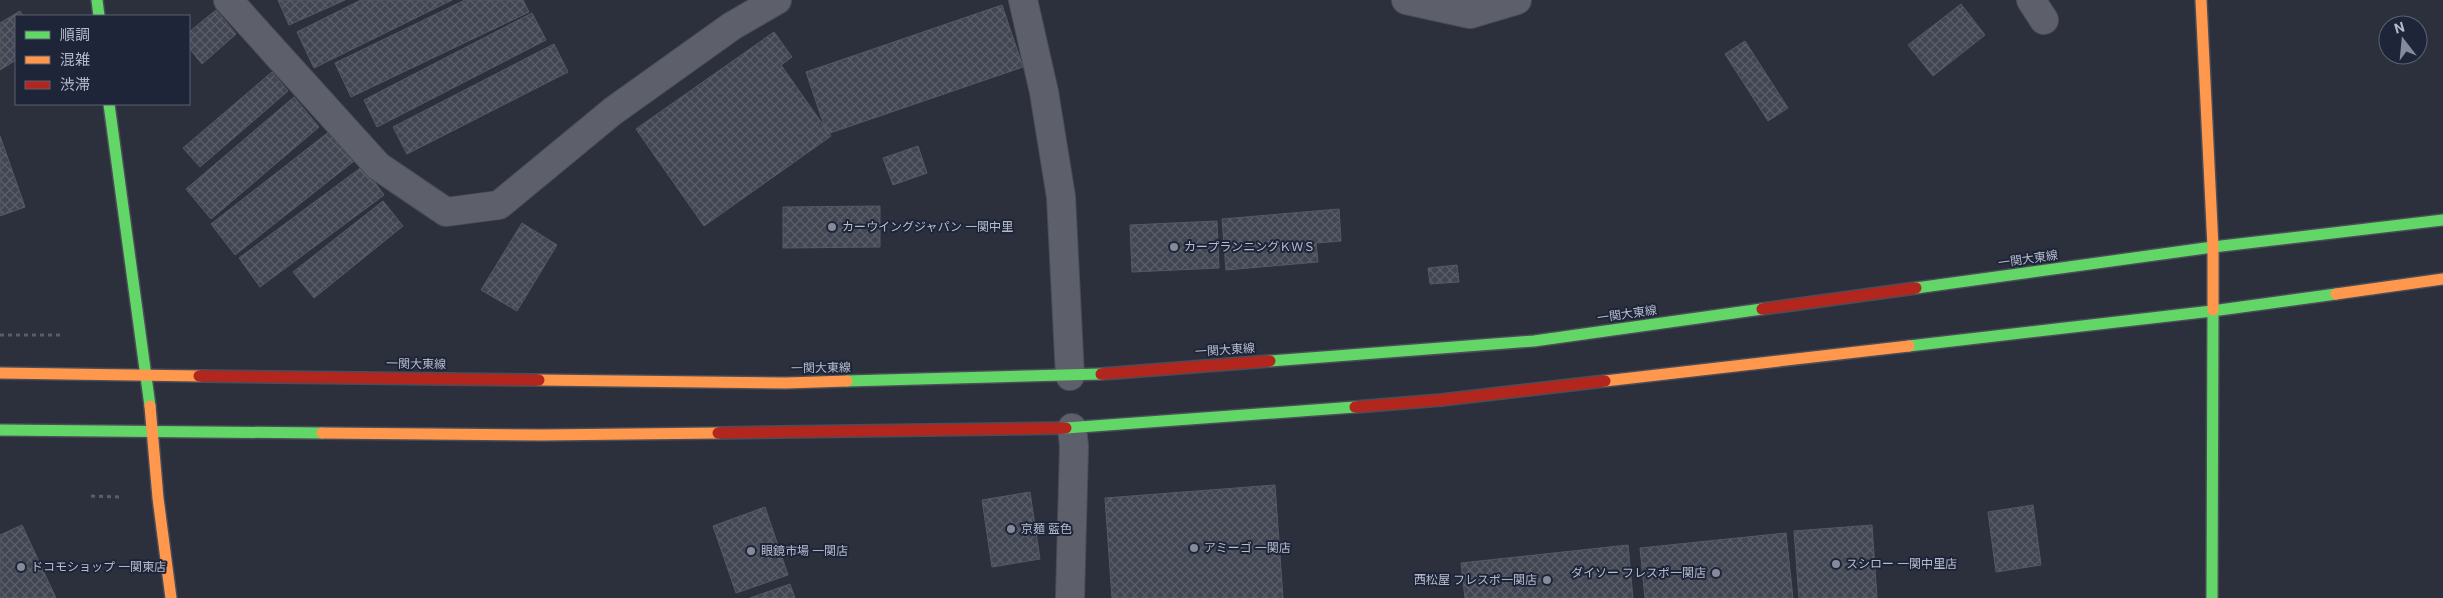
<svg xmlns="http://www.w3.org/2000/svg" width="2443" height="598" viewBox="0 0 2443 598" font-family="Roboto,'Noto Sans JP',sans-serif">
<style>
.building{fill:url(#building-cross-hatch);stroke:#545965}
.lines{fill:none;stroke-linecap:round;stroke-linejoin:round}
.street-casing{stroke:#4a4d57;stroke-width:30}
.fast-casing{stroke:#4a4d57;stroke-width:14}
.slow-casing{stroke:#4a4d57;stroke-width:14}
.jam-casing{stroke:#4a4d57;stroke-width:14}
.path{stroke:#5a5e67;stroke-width:3;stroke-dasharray:4 4;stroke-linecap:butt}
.street{stroke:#5d606a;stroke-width:28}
.fast{stroke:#63d668;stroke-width:11}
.slow{stroke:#ff974d;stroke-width:11}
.jam{stroke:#b3261e;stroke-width:11}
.poi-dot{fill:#868b9b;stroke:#1e2539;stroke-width:2}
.labels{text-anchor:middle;stroke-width:4;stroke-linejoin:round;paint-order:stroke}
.poi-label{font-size:12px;fill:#b7bccd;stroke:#1e2539;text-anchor:start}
.street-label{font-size:12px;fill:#b7bccd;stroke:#1e2539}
</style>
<defs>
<pattern id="building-cross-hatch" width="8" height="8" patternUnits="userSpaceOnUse" patternTransform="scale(1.25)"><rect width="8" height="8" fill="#424652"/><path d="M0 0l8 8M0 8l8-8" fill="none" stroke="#5b5f6a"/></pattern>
</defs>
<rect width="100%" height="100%" fill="#2c303d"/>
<path class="building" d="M 278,0 L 345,0 L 289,25 Z
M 361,0 L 452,0 L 314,68 L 297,32 Z
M 465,0 L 523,0 L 529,12 L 351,97 L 335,63 Z
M 1961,4 L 1985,35 L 1933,76 L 1908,45 Z
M 1002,5 L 1023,67 L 827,134 L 806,72 Z
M 216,10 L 236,34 L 202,64 L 189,48 L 189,32 Z
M 20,11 L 23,16 L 16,16 L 16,60 L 0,70 L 0,23 Z
M 532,13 L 546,40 L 377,127 L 364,100 Z
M 774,32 L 792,57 L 781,65 L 831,136 L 704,226 L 636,129 Z
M 1745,41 L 1788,108 L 1768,121 L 1725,54 Z
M 554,44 L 568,72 L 407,154 L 393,127 Z
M 272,72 L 288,91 L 200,167 L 183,148 Z
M 294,97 L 319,127 L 211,219 L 186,189 Z
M 330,131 L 354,161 L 235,255 L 211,224 Z
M 0,136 L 25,207 L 0,216 Z
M 918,146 L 927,173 L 893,185 L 883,158 Z
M 363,166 L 384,195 L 260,287 L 239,258 Z
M 383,201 L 403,226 L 314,298 L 293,272 Z
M 880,206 L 880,247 L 783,248 L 783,207 Z
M 1339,209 L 1341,241 L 1316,243 L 1318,262 L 1226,270 L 1222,219 Z
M 1217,221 L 1219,268 L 1132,272 L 1130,225 Z
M 522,223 L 557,245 L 517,311 L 481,290 Z
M 1457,265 L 1459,282 L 1430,284 L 1428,268 Z
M 1275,485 L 1283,598 L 1112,598 L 1105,498 Z
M 1030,492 L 1040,559 L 992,567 L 982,500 Z
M 2033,505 L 2041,565 L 1996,572 L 1988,512 Z
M 765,507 L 788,575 L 736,593 L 713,526 Z
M 22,525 L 56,598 L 0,598 L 0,535 Z
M 1872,525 L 1877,598 L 1799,598 L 1794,531 Z
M 1786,533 L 1793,598 L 1645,598 L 1640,548 Z
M 1628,545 L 1633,598 L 1465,598 L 1461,563 Z
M 790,584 L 795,598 L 750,598 Z"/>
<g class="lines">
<defs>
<path id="street" d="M 228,0 L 378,166 L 446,212 L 499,205 L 613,111 L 732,26 L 777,0
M 1023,0 L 1044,92 L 1061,197 L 1070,376
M 1406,0 L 1470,14 L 1517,0
M 2031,0 L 2044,20
M 1070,598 L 1074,446 L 1072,428"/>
<path id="fast" d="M 97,0 L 99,16
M 109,104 L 150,406
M 1916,288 L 2213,247 L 2443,220
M 1909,346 L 2212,311 L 2336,294
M 1270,361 L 1534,341 L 1762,309
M 847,381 L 1101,374
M 1066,428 L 1355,407
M 0,430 L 322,433
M 2212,598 L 2213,310"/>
<path id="slow" d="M 2201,0 L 2213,247 L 2213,310
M 2336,294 L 2443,279
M 0,373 L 199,376
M 539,380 L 786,383 L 847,381
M 1605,381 L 1909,346
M 150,406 L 158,498 L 171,598
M 322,433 L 542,435 L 718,433"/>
<path id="jam" d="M 1762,309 L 1916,288
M 1101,374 L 1270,361
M 199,376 L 539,380
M 1355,407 L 1441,400 L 1605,381
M 718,433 L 1066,428"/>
</defs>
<use href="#street" class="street-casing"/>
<use href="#fast" class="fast-casing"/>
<use href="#slow" class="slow-casing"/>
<use href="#jam" class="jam-casing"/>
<path class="path" d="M 0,335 L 64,335
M 91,496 L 122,497"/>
<use href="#street" class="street"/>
<use href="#fast" class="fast"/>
<use href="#slow" class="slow"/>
<use href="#jam" class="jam"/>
</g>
<g class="poi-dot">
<circle cx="832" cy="227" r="5"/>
<circle cx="1174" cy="247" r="5"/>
<circle cx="1011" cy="529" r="5"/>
<circle cx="1194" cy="548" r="5"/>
<circle cx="751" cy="551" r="5"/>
<circle cx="1836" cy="564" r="5"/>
<circle cx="21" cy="567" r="5"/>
<circle cx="1716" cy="573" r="5"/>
<circle cx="1547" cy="580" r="5"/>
</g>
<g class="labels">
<g class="poi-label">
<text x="842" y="231">カーウイングジャパン 一関中里</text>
<text x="1184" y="251">カープランニングＫＷＳ</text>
<text x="1021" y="533">京麺 藍色</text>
<text x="1204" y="552">アミーゴ 一関店</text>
<text x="761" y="555">眼鏡市場 一関店</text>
<text x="1846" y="568">スシロー 一関中里店</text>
<text x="31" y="571">ドコモショップ 一関東店</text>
<text x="1706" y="577" text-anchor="end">ダイソー フレスポ一関店</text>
<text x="1537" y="584" text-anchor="end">西松屋 フレスポ一関店</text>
</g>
<g class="street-label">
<text transform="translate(2028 259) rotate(-8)" y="4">一関大東線</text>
<text transform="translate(1627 314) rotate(-8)" y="4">一関大東線</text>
<text transform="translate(1225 350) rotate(-4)" y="4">一関大東線</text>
<text transform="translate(416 364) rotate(1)" y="4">一関大東線</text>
<text transform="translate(821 368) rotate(-1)" y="4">一関大東線</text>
</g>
</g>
<rect x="15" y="15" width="175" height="90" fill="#1e2539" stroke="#5b6174"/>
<rect x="25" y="31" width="25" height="8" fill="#63d668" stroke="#5b6174"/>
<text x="60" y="40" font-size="15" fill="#b7bccd">順調</text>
<rect x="25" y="56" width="25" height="8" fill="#ff974d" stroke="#5b6174"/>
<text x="60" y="65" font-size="15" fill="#b7bccd">混雑</text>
<rect x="25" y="81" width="25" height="8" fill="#b3261e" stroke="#5b6174"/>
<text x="60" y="90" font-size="15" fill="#b7bccd">渋滞</text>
<g transform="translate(2403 40) rotate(344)"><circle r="24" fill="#1e2539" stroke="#5b6174"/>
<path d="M0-4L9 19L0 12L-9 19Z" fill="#868b9b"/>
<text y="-8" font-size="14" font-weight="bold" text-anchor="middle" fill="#b7bccd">N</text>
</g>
</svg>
